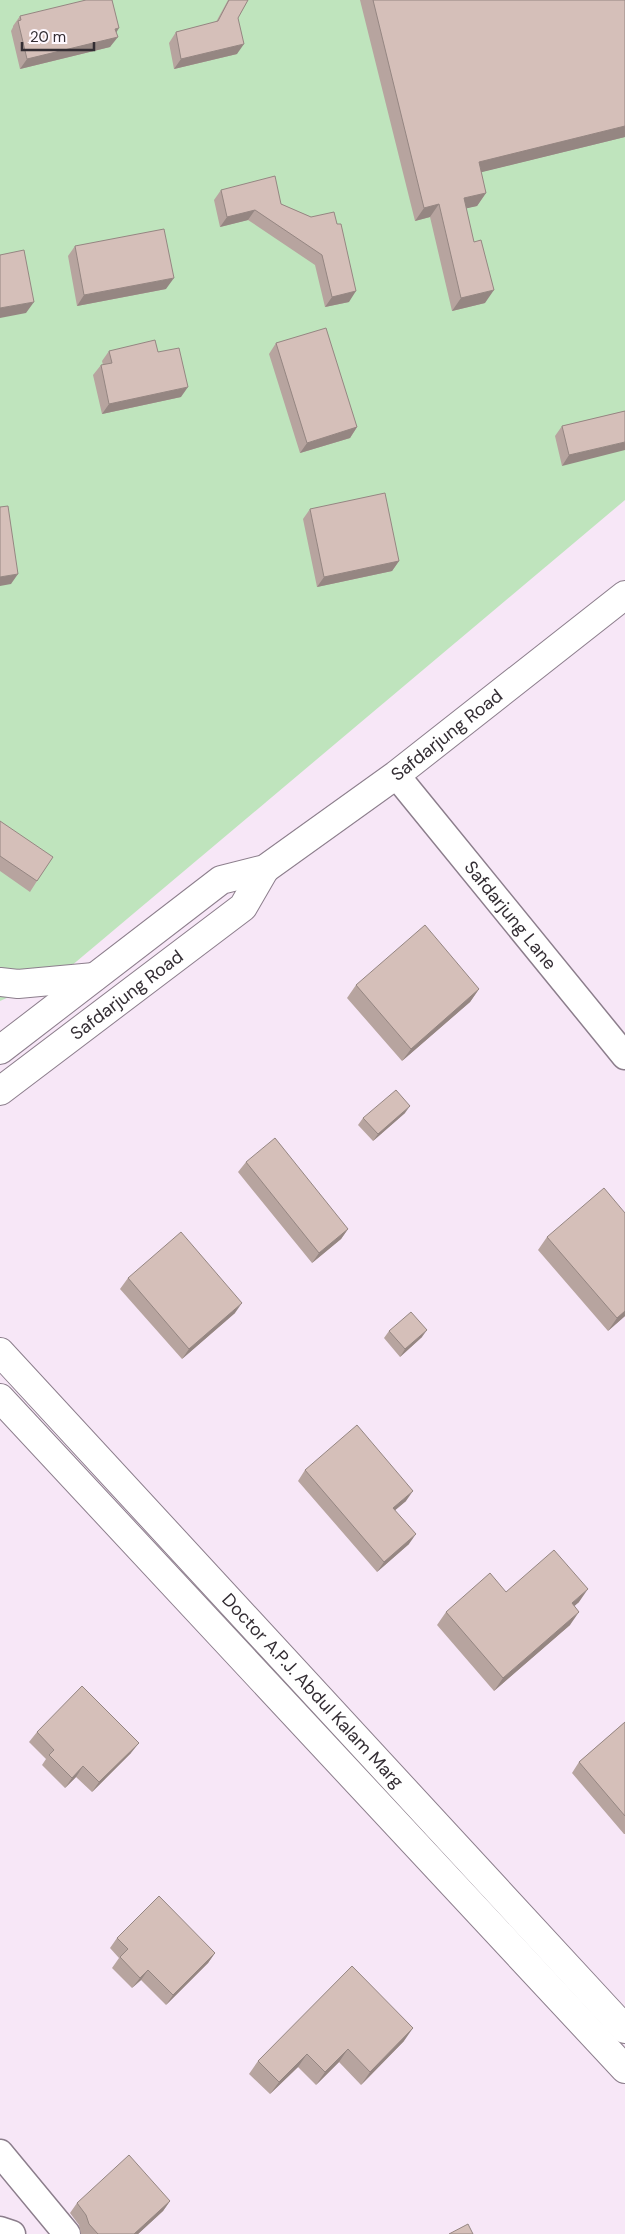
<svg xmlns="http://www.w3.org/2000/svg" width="625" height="2234" viewBox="0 0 625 2234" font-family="'DM Sans',sans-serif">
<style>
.green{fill:#bfe4bd}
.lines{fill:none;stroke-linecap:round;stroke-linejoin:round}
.minor-casing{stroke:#8c7e8c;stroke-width:29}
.secondary-casing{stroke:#8c7e8c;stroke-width:30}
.minor{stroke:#fff;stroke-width:26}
.secondary{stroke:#fff;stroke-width:28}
.wall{fill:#b7a49f}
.shaded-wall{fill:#958682}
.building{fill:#d5bfb9;stroke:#958682}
.labels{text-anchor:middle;stroke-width:5;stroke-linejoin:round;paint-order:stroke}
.street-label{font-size:18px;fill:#332d33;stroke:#fff8ff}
</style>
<rect width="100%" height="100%" fill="#f7e7f7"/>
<path class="green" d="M 0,0 L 625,0 L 625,500 L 64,972 L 0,1001 Z"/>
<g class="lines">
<defs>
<g id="minor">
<path id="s1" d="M 396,775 L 625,1056"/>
<path d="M 0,2153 L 67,2234"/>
<path d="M 0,2230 L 12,2234"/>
</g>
<g id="secondary">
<path d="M 0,982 L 18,984 L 94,977"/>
<path id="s2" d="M 0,1050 L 221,880 L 265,869 L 396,775 L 625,595"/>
<path id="s3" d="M 0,1091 L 243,907 L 265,869"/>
<path id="s4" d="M 0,1352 L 625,2029"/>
<path d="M 0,1398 L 625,2069"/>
</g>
</defs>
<use href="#minor" class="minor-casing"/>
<use href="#secondary" class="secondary-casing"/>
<use href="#minor" class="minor"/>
<use href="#secondary" class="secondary"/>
</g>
<path class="wall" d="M 228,0 L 248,0 L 238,18 L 237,54 L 174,69 L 169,43 L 176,32 L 216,22 Z
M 360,0 L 625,0 L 625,137 L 481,172 L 486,193 L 477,206 L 466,208 L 485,303 L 452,311 L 430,217 L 415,221 Z
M 20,16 L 116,33 L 110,47 L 20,69 L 11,31 L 13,27 L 13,26 Z
M 221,190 L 281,204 L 311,217 L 337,224 L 349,302 L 325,307 L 315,265 L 248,220 L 220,227 L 214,200 Z
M 75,246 L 166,289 L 77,306 L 68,256 Z
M 276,343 L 357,427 L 350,438 L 300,453 L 269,354 Z
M 109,351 L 158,352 L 181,397 L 102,414 L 93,375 L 101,365 L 103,365 L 102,361 Z
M 625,411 L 562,466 L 555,436 L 562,426 Z
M 310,509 L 399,561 L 392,571 L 317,587 L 303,519 Z
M 0,821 L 37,881 L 30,892 L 0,871 Z
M 356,985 L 479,989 L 470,1002 L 402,1061 L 347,998 Z
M 405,1113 L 373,1141 L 358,1125 L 363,1118 Z
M 246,1162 L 348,1229 L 341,1239 L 312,1263 L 238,1172 Z
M 625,1213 L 625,1316 L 608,1331 L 538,1250 L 547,1237 Z
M 128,1278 L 235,1313 L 182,1359 L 120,1289 Z
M 389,1331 L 422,1337 L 400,1357 L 384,1338 Z
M 305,1470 L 406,1501 L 395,1510 L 409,1544 L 377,1572 L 298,1481 Z
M 506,1592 L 579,1602 L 574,1606 L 570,1625 L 494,1691 L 437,1625 L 446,1612 Z
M 625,1722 L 625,1834 L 624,1834 L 572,1773 L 579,1762 Z
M 37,1732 L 131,1753 L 92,1792 L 76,1777 L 65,1788 L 42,1765 L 46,1759 L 29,1742 Z
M 117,1938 L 215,1953 L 208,1963 L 166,2005 L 141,1980 L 132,1988 L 112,1968 L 119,1958 L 110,1948 Z
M 404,2041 L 361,2085 L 339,2062 L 316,2085 L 298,2067 L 270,2094 L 249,2074 L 258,2061 Z
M 170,2201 L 163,2211 L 138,2234 L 81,2234 L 79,2225 L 70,2213 L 77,2203 Z"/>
<path class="shaded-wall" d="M 119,28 L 113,38 L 118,37 L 110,47 L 20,69 L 27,59 Z
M 244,44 L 237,54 L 174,69 L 181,59 Z
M 625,126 L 625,137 L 470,175 L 479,162 Z
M 486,193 L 477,206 L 455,211 L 464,198 Z
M 439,204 L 430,217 L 415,221 L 424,208 Z
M 255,210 L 248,220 L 220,227 L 227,217 Z
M 174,278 L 166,289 L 77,306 L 84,295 Z
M 494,290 L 485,303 L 452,311 L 461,298 Z
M 356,291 L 349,302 L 325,307 L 332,297 Z
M 34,302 L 26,313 L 0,318 L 0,308 Z
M 188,387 L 181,397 L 102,414 L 109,404 Z
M 357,427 L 350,438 L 300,453 L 307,443 Z
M 625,442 L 625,450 L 562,466 L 569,455 Z
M 399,561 L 392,571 L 317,587 L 324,577 Z
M 18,574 L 11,584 L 0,586 L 0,577 Z
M 479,989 L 470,1002 L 402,1061 L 411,1049 Z
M 410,1106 L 405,1113 L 373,1141 L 378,1134 Z
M 348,1229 L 341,1239 L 312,1263 L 319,1253 Z
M 242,1303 L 235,1313 L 182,1359 L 189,1349 Z
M 625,1311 L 625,1316 L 608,1331 L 617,1318 Z
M 427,1330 L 422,1337 L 400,1357 L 405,1349 Z
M 413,1491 L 406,1501 L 386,1518 L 393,1508 Z
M 416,1534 L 409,1544 L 377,1572 L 384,1562 Z
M 588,1589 L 579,1602 L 563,1616 L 572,1603 Z
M 579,1612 L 570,1625 L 494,1691 L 503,1678 Z
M 139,1743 L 131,1753 L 92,1792 L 99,1782 Z
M 83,1766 L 76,1777 L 65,1788 L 72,1778 Z
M 215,1953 L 208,1963 L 166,2005 L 173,1995 Z
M 148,1970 L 141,1980 L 132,1988 L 140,1978 Z
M 413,2028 L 404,2041 L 361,2085 L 370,2072 Z
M 348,2049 L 339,2062 L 316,2085 L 325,2072 Z
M 307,2054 L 298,2067 L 270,2094 L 279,2082 Z
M 170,2201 L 163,2211 L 138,2234 L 134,2234 Z"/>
<path class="building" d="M 86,0 L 112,0 L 119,28 L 115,29 L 118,37 L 27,59 L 18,21 L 21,20 L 20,16 Z
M 229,0 L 248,0 L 238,18 L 244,44 L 181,59 L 176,32 L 218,21 Z
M 373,0 L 625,0 L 625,126 L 479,162 L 486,193 L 464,198 L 474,242 L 481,240 L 494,290 L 461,298 L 439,204 L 424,208 Z
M 275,176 L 281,204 L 311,217 L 334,212 L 337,224 L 341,224 L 356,291 L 332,297 L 322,255 L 255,210 L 227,217 L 221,190 Z
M 164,229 L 174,278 L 84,295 L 75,246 Z
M 24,250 L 34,302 L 0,308 L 0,255 Z
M 326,328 L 357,427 L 307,443 L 276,343 Z
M 155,340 L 158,352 L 179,348 L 188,387 L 109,404 L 101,365 L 112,363 L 109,351 Z
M 625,411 L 625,442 L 569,455 L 562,426 Z
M 385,493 L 399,561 L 324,577 L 310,509 Z
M 8,506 L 18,574 L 0,577 L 0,507 Z
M 0,821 L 53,857 L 37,881 L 0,856 Z
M 425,925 L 479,989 L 411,1049 L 356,985 Z
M 396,1090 L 410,1106 L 378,1134 L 363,1118 Z
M 275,1138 L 348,1229 L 319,1253 L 246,1162 Z
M 604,1188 L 625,1213 L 625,1311 L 617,1318 L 547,1237 Z
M 181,1232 L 242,1303 L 189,1349 L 128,1278 Z
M 411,1312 L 427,1330 L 405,1349 L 389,1331 Z
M 357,1425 L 413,1491 L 393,1508 L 416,1534 L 384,1562 L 305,1470 Z
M 554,1550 L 588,1589 L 572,1603 L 579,1612 L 503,1678 L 446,1612 L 490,1573 L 506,1592 Z
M 82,1686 L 139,1743 L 99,1782 L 83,1766 L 72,1778 L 49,1755 L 54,1750 L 37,1732 Z
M 625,1722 L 625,1816 L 579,1762 Z
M 159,1896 L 215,1953 L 173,1995 L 148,1970 L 140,1978 L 120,1957 L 128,1949 L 117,1938 Z
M 352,1966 L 413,2028 L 370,2072 L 348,2049 L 325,2072 L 307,2054 L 279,2082 L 258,2061 Z
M 129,2155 L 170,2201 L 134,2234 L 98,2234 L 89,2224 L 86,2215 L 77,2203 Z
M 468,2224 L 473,2234 L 449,2234 Z"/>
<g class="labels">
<g class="street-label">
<text dy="6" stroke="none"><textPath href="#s2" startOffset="550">Safdarjung Road</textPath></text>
<text dy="6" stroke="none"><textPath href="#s1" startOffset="181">Safdarjung Lane</textPath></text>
<text dy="6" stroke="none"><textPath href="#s3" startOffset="159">Safdarjung Road</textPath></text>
<text dy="6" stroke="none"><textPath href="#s4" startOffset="461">Doctor A.P.J. Abdul Kalam Marg</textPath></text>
</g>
</g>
<path d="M22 42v8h72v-8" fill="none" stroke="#332d33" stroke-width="2.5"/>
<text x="30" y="42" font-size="15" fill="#332d33" stroke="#fff8ff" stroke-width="4" paint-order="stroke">20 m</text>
</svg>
